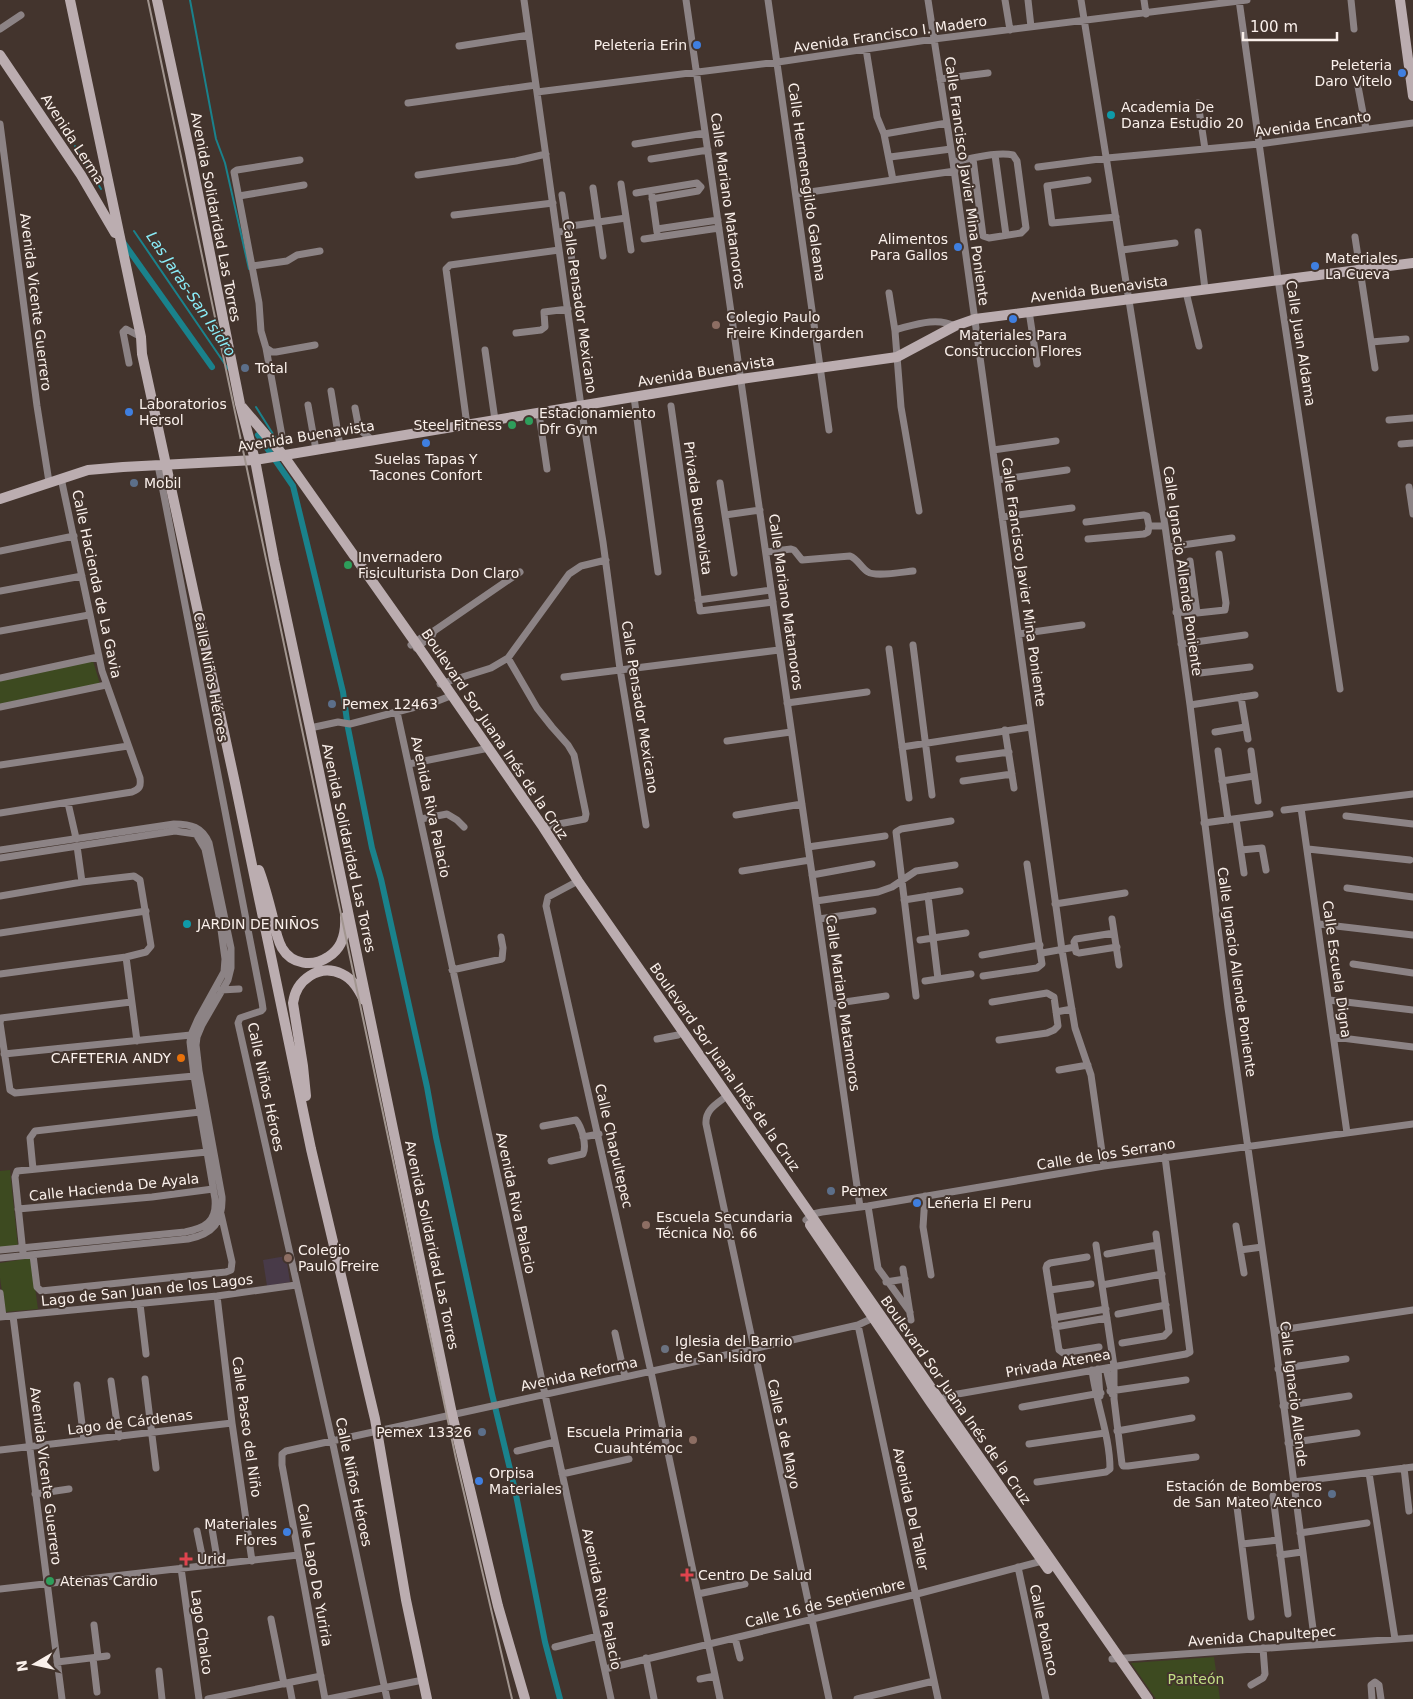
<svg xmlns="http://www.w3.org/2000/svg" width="1413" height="1699" viewBox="0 0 1413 1699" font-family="'DejaVu Sans',sans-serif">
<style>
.commercial{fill:#483a48}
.green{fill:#3d4a20}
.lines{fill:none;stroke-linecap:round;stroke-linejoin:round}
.stream{stroke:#1a828c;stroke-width:2}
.canal{stroke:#1a828c;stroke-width:6}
.street{stroke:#8c8385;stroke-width:7}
.secondary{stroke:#bbadb0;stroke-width:10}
.rail{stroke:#a1958f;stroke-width:2}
.shop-dot{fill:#3f7fe0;stroke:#43342d;stroke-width:2}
.culture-dot{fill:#0f9aa8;stroke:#43342d;stroke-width:2}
.education-dot{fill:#8d6e63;stroke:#43342d;stroke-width:2}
.service-dot{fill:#5c6f8a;stroke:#43342d;stroke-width:2}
.leisure-dot{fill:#2e9e5b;stroke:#43342d;stroke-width:2}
.food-dot{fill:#e8710a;stroke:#43342d;stroke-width:2}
.worship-dot{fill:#6b7280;stroke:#43342d;stroke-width:2}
.health-dot{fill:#e0444e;stroke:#43342d;stroke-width:2}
.labels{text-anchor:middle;stroke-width:4;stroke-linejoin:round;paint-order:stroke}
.street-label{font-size:14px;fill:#faf0eb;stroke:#43342d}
.poi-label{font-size:14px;fill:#faf0eb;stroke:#43342d;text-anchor:start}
.park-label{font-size:14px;fill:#c2df85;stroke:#43342d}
.water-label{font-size:15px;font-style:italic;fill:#8aeef9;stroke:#43342d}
</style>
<rect width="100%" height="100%" fill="#43342d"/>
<path class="commercial" d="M 286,1256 L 290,1282 L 267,1286 L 263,1260 Z"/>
<path class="green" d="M 93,661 L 100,684 L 0,704 L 0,681 Z
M 10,1170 L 18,1247 L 0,1249 L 0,1171 Z
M 31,1258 L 38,1309 L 5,1312 L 0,1278 L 0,1263 Z
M 1214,1657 L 1220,1699 L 1156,1699 L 1131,1663 Z"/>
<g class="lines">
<path class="stream" d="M 190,0 L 216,139 L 225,163 L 249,269
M 75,146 L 101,189
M 134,231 L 229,370
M 256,407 L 278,442"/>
<path class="canal" d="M 123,242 L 212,367
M 258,435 L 293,486 L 343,692 L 348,728 L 372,848 L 381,879 L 427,1087 L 436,1137 L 492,1394 L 515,1490 L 545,1642 L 560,1699"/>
<path class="street" d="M 524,0 L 581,406 L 603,542 L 620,669 L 646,825
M 686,0 L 860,1207
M 768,0 L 829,430
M 928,0 L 953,162 L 1062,950 L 1075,1028 L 1091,1075 L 1104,1166
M 1005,0 L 1010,30
M 1028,0 L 1031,27
M 1081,0 L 1165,526 L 1190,705 L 1228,1008 L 1274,1331 L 1315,1644
M 1144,0 L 1146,14
M 1239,0 L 1278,279 L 1340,689
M 1351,0 L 1354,29
M 0,29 L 21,15
M 459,46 L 529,35
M 866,49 L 877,117 L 884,134
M 940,79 L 988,73
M 1357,81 L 1366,129
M 537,92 L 778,62 L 934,39 L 1247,0
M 408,103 L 536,85
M 1198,103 L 1205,149
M 0,124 L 37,406 L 49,482
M 635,144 L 705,133
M 995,155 L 1006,235
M 890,157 L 951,149
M 651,159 L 708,150
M 300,160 L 237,170 L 234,172 L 259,303 L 261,331 L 266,348 L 272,352 L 276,352 L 315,345
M 953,162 C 970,159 998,151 1013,155 L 1017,161 L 1026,228 L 1021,233 L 989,238 L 983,236 L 973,159
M 1038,167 L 1107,158 L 1259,144 L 1413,123
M 418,175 L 516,161 L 546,154
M 893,180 L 884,134 L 947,123
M 1088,180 L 1047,186 L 1052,223 L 1116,217
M 621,184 L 631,250
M 593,188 L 603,256
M 636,193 L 697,183 L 701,187 L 698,191 L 652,199
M 796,194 L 955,171
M 562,195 L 572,261
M 239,196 L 304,185
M 652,196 L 657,232
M 454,215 L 553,203
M 657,229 L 718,220
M 557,232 L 568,231 L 571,226 L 626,218
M 1198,232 L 1205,289
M 1355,237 L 1375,368
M 644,239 L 719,228
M 1122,250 L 1175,243
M 252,266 L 287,261 L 297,255 L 320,251
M 1186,292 L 1199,346
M 889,293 L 895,331
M 1029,311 L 1037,364
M 516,333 L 541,330 L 545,327 L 544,312 L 568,309
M 1371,342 L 1406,339
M 266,348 L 282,436 L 279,452
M 485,350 L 495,420
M 129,363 L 123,332 L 126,329 L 141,337
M 331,391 L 340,446
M 634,397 L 658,572
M 308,405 L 316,450
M 671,406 L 700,611 L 773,602
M 355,408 L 359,429 L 372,440
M 539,414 L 547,469
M 1389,420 L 1413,418
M 467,425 L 446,269 L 450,265 L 559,250
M 1401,444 L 1413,443
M 993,450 L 1056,441
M 158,465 L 262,1002 L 263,1009 L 261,1011 L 240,1018 L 238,1023 L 332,1440 L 387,1699
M 997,480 L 1067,470
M 720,483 L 734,573
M 1409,487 L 1413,514
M 919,511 L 901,407 L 895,331 L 898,329 C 917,324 937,317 955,326
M 725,515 L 760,510
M 1002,517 L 1072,508
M 1086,522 L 1144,515 L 1147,516 L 1149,526 L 1148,532 L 1144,534 L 1088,539
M 1149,526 L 1165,526
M 1168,547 L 1232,538
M 0,551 L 74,536
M 767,552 L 791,549 L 794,550 L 802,560 L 850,556 C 858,559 861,568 868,572 C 875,577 903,572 913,571
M 1190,561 L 1197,613
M 0,591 L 82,576
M 698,600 L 771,590
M 1176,612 L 1197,613 L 1225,610 L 1226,603 L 1219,554
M 0,631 L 89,615
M 1019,634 L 1082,625
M 1194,642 L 1197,669 L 1200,673 L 1250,667
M 1181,644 L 1245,635
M 411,645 L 430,632 L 434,631 L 520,572
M 913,645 L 932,795
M 416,648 L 432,636 L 434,631
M 889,649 L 909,798
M 508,658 L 537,708 L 552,727 L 568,745 L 574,755 L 586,814 L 585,819 L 543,827
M 564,677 L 779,650
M 0,678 L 98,657
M 440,684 L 491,668 L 508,658 L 569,574 L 581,566 L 606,560
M 1241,697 L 1248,739
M 787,703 L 867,692
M 1190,705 L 1255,695
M 0,707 L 106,685
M 397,712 L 611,1699
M 310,728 L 338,722 L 350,724 L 435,702 L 453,695
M 1005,730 L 1014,788
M 1215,732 L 1245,727
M 727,741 L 791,732
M 902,747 L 1031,727
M 1218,751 L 1228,820
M 1251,751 L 1258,801
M 959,759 L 1009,752
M 409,764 L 484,749
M 0,765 L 128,746
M 963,781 L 1012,774
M 1222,781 L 1254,776
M 68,803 L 76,838
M 1301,808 L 1347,1133
M 1284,810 L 1413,794
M 0,813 L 132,792 C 140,789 141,786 140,778 L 102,671 L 61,478
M 736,815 L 802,804
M 1346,816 L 1413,824
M 421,819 L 447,814 L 457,820 L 464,827
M 1236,819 L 1244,873
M 1204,823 L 1270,814
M 77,846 L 82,882
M 808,847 L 885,836
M 1308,849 L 1410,860
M 0,850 L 174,824 C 191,824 202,827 209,843 L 231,948 L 231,968 L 228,980 L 202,1025 L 197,1037 L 196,1045 L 199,1071 L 222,1197 C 223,1222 213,1234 188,1239 L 0,1258
M 1241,850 L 1262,848 L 1266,870
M 0,858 L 175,831 L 196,834 L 205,849 L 219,915 L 225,959 L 224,972 L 198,1019 L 191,1035 L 190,1042 L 194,1076 L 215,1199 C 217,1222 205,1228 185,1232 L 0,1250
M 742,871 L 810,860
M 812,875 L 872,864
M 578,881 L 548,897 L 546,906 L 651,1372 L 720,1699
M 1347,888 L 1413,897
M 0,896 L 82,882 L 134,876 L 140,880 L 151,946 L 146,952 L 126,957 L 0,974
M 928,896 L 938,979
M 904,900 L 960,891
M 816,901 L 878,892 L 892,887 L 916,871 L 955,865
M 1055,904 L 1125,893
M 819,919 L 873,911
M 1112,919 L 1119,965
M 1319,924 L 1413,935
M 0,933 L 146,911
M 920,940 L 966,933
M 1075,947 L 1074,942 L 1076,939 L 1114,933
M 1042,953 L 1075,947 L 1076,952 L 1079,953 L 1117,947
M 982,955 L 1040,945
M 126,957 L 137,1041
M 1353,964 L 1413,973
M 452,970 L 502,959 L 503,948 L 501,937
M 983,976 L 1037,968 L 1042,964 L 1027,864
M 925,981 L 971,974
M 221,990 L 239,989
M 916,996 L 896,832 L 901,829 L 951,821
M 1329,1000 L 1413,1010
M 131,1002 L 1,1018 L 0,1023 L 10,1090 L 15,1093 L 194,1076
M 992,1002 L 1047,993 L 1054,997 L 1058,1026 L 1054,1030 L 1047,1033 L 999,1040
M 831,1004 L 886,996
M 1056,1012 L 1072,1009
M 1334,1037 L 1413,1047
M 657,1039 L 678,1035
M 4,1054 L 191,1035
M 1059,1070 L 1088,1065
M 728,1095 C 717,1104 705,1109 706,1124 L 829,1699
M 543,1126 L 576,1120 C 582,1127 587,1146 583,1154 L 551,1161
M 583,1137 L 599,1134
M 33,1169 L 30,1138 L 35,1131 L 200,1112
M 925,1196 L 923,1227 L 931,1275
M 868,1206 L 878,1268 L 910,1312
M 18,1209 L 152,1197 L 213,1189
M 806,1220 L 813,1214 L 822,1212 L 868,1206 L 1104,1166 L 1413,1124
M 1236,1226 L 1244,1273
M 1096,1245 L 1114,1366 L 1114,1399 L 1122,1464 L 1123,1466 L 1128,1466 L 1196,1457
M 1240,1250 L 1262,1247
M 23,1253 L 15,1177 L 17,1171 L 207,1152
M 1107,1254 L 1157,1245
M 33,1255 L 37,1287 L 41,1291 L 226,1272 L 231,1270 L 232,1262 L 221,1214
M 1087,1257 L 1050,1263 L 1047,1265 L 1046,1268 L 1059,1350 L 1063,1353 L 1099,1347
M 903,1269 L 911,1320
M 886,1282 L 905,1279
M 1102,1285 L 1162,1274
M 1050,1290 L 1091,1284
M 0,1293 L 3,1317
M 217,1296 L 232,1423 L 252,1561
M 140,1304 L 146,1354
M 1118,1314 L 1166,1305
M 13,1316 L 62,1699
M 0,1317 L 217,1296 L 296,1285
M 1054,1318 L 1106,1309
M 858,1325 L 938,1699
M 1055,1327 L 1107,1318
M 1274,1331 L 1413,1310
M 615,1333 L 625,1377
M 1122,1343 L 1164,1336 L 1169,1331 L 1156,1234
M 1106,1368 L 1112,1394
M 1098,1369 L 1100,1396
M 1278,1369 L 1346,1359
M 145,1379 L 156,1468
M 111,1381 L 119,1437
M 77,1385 L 84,1440
M 1110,1391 L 1186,1380
M 937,1400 L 952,1395 L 1186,1354 L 1190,1352 L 1165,1157
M 1283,1406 L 1349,1396
M 1022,1407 L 1101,1393
M 1117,1431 L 1192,1418
M 1288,1443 L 1357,1433
M 1029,1444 L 1105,1433
M 0,1450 L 232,1423
M 517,1451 L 555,1442
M 1404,1468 L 1409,1511
M 1369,1473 L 1395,1639
M 562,1474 L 629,1459
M 1037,1482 L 1106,1472 L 1110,1469 C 1110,1436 1096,1403 1092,1370
M 1293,1482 L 1413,1467
M 35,1494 L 69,1489
M 1273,1496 L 1288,1614
M 1236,1499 L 1251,1617
M 211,1523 L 218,1564
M 197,1531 L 204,1565
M 1300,1533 L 1367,1523
M 1242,1544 L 1278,1540
M 1280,1555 L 1302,1552
M 1018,1567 L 1046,1699
M 181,1568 L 199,1699
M 0,1589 L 298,1555
M 698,1594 L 745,1584
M 271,1619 L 284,1684
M 94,1625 L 98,1657
M 735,1638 L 740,1658
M 555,1647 L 598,1636
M 93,1658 L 97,1692
M 646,1658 L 654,1699
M 1112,1659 L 1413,1638
M 57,1662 L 107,1656
M 605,1669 L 917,1594 L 1046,1560
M 159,1671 L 162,1699
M 700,1679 L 715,1676
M 289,1683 L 292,1699
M 1251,1685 L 1263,1678 L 1265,1674 L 1263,1648
M 208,1699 L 321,1676
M 325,1699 L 282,1465 L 282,1454 L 286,1451 L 753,1349 L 858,1325 L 877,1316
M 328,1699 L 423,1680
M 857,1699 L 934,1681
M 1372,1699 L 1371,1685 L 1375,1682 L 1379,1685 L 1381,1699"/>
<path class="secondary" d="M 70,0 L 141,337 L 142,354 L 235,783 L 311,1149 L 375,1419 L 406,1600 L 427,1699
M 157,0 L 190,153 L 240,404 L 255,460 L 274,560 L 310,728 L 452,1414 L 498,1606 L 525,1699
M 1400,0 L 1413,96
M 0,55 L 81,175 L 115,233
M 242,407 L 283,455 L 415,642 L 543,827 L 578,881 L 1148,1699
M 0,499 L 88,470 L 123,467 L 255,460 L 741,379 L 897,357 L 955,326 L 975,319 L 1413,263
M 259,870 C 265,886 269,902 273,918 C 275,928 277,939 282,948 C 292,965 313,967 328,957 C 343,948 346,933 345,917
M 306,1096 L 303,1066 L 293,1003 C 296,980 319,963 342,974 C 353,979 359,990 364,1000
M 810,1225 L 931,1403 L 1048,1569"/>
<path class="rail" d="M 148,0 L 456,1459 L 512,1699"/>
</g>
<g class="shop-dot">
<circle cx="697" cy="45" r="5"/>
<circle cx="1402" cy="73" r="5"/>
<circle cx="958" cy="247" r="5"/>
<circle cx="1315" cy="266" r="5"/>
<circle cx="1013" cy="319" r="5"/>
<circle cx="129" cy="412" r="5"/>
<circle cx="426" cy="443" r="5"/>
<circle cx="917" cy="1203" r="5"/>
<circle cx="479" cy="1481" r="5"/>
<circle cx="287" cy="1532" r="5"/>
</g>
<g class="culture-dot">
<circle cx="1111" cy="115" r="5"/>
<circle cx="187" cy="924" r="5"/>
</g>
<g class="education-dot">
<circle cx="716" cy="325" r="5"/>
<circle cx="646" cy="1225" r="5"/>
<circle cx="288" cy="1258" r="5"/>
<circle cx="693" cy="1440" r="5"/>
</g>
<g class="service-dot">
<circle cx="245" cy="368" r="5"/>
<circle cx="134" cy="483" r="5"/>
<circle cx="332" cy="704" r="5"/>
<circle cx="831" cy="1191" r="5"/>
<circle cx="482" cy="1432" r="5"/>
<circle cx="1332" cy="1494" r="5"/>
</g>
<g class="leisure-dot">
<circle cx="529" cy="421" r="5"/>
<circle cx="512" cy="425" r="5"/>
<circle cx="348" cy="565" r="5"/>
<circle cx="50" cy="1581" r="5"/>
</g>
<circle class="food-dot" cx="181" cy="1058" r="5"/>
<circle class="worship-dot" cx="665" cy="1349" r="5"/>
<g class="health-dot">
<path d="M183.5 1551.5h5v5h5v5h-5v5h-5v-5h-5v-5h5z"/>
<path d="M684.5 1567.5h5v5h5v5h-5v5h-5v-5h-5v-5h5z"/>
</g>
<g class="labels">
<g class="street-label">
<text transform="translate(890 34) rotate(-8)" y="5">Avenida Francisco I. Madero</text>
<text transform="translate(1313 124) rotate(-8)" y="5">Avenida Encanto</text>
<text transform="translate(73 139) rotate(57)" y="5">Avenida Lerma</text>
<text transform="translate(967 181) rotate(82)" y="5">Calle Francisco Javier Mina Poniente</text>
<text transform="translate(807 182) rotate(82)" y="5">Calle Hermenegildo Galeana</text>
<text transform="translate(728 201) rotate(82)" y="5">Calle Mariano Matamoros</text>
<text transform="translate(216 217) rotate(79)" y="5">Avenida Solidaridad Las Torres</text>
<text transform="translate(1099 289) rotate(-7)" y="5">Avenida Buenavista</text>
<text transform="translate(36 302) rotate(83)" y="5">Avenida Vicente Guerrero</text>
<text transform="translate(580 307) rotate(82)" y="5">Calle Pensador Mexicano</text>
<text transform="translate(1301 343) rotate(81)" y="5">Calle Juan Aldama</text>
<text transform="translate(706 371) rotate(-9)" y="5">Avenida Buenavista</text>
<text transform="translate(306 436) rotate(-9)" y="5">Avenida Buenavista</text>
<text transform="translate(698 508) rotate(82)" y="5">Privada Buenavista</text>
<text transform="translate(1183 571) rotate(82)" y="5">Calle Ignacio Allende Poniente</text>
<text transform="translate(1024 582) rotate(82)" y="5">Calle Francisco Javier Mina Poniente</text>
<text transform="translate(97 584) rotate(78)" y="5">Calle Hacienda de La Gavia</text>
<text transform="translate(786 602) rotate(82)" y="5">Calle Mariano Matamoros</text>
<text transform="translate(211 677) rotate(79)" y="5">Calle Niños Héroes</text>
<text transform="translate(640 707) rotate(81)" y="5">Calle Pensador Mexicano</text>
<text transform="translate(495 734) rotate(56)" y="5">Boulevard Sor Juana Inés de la Cruz</text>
<text transform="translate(431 807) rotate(78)" y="5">Avenida Riva Palacio</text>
<text transform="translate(349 848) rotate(78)" y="5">Avenida Solidaridad Las Torres</text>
<text transform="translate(1337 969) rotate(82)" y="5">Calle Escuela Digna</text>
<text transform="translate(1237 972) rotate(82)" y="5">Calle Ignacio Allende Poniente</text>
<text transform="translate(843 1003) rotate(82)" y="5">Calle Mariano Matamoros</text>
<text transform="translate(725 1067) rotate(55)" y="5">Boulevard Sor Juana Inés de la Cruz</text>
<text transform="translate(266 1087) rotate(78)" y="5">Calle Niños Héroes</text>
<text transform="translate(614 1146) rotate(77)" y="5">Calle Chapultepec</text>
<text transform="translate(1106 1154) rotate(-9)" y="5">Calle de los Serrano</text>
<text transform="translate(114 1187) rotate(-6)" y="5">Calle Hacienda De Ayala</text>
<text transform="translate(516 1203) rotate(78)" y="5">Avenida Riva Palacio</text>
<text transform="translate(432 1245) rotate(78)" y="5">Avenida Solidaridad Las Torres</text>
<text transform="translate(147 1290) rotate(-6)" y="5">Lago de San Juan de los Lagos</text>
<text transform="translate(1058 1363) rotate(-10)" y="5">Privada Atenea</text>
<text transform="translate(579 1374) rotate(-12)" y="5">Avenida Reforma</text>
<text transform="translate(1294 1394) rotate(83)" y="5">Calle Ignacio Allende</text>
<text transform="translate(956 1400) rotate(55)" y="5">Boulevard Sor Juana Inés de la Cruz</text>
<text transform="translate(130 1422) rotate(-7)" y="5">Lago de Cárdenas</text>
<text transform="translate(247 1427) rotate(82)" y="5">Calle Paseo del Niño</text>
<text transform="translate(784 1434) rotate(78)" y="5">Calle 5 de Mayo</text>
<text transform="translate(46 1476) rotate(83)" y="5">Avenida Vicente Guerrero</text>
<text transform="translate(354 1482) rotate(78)" y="5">Calle Niños Héroes</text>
<text transform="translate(911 1509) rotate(78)" y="5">Avenida Del Taller</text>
<text transform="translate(315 1575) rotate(80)" y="5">Calle Lago De Yuriria</text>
<text transform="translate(602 1599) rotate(78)" y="5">Avenida Riva Palacio</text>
<text transform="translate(825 1603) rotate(-14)" y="5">Calle 16 de Septiembre</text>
<text transform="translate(1044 1630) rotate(78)" y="5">Calle Polanco</text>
<text transform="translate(202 1632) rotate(82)" y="5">Lago Chalco</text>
<text transform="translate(1262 1636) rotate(-4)" y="5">Avenida Chapultepec</text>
</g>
<g class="poi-label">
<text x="687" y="50" text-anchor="end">Peleteria Erin</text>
<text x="1392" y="70" text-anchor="end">Peleteria<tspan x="1392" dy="16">Daro Vitelo</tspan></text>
<text x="1121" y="112">Academia De<tspan x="1121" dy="16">Danza Estudio 20</tspan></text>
<text x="948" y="244" text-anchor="end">Alimentos<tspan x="948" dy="16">Para Gallos</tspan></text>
<text x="1325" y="263">Materiales<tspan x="1325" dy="16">La Cueva</tspan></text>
<text x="726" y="322">Colegio Paulo<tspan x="726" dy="16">Freire Kindergarden</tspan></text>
<text x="1013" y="340" text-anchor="middle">Materiales Para<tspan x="1013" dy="16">Construccion Flores</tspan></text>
<text x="255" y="373">Total</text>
<text x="139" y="409">Laboratorios<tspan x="139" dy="16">Hersol</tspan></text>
<text x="539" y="418">Estacionamiento<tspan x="539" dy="16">Dfr Gym</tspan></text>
<text x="502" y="430" text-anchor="end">Steel Fitness</text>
<text x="426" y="464" text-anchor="middle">Suelas Tapas Y<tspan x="426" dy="16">Tacones Confort</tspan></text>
<text x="144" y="488">Mobil</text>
<text x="358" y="562">Invernadero<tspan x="358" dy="16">Fisiculturista Don Claro</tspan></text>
<text x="342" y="709">Pemex 12463</text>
<text x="197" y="929">JARDIN DE NIÑOS</text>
<text x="171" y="1063" text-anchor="end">CAFETERIA ANDY</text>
<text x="841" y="1196">Pemex</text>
<text x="927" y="1208">Leñeria El Peru</text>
<text x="656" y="1222">Escuela Secundaria<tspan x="656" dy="16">Técnica No. 66</tspan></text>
<text x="298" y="1255">Colegio<tspan x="298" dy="16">Paulo Freire</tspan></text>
<text x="675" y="1346">Iglesia del Barrio<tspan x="675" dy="16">de San Isidro</tspan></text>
<text x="472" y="1437" text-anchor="end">Pemex 13326</text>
<text x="683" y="1437" text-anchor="end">Escuela Primaria<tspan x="683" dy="16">Cuauhtémoc</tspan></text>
<text x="489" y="1478">Orpisa<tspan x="489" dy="16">Materiales</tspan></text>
<text x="1322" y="1491" text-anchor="end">Estación de Bomberos<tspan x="1322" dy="16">de San Mateo Atenco</tspan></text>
<text x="277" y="1529" text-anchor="end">Materiales<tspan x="277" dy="16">Flores</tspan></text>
<text x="197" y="1564">Urid</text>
<text x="698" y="1580">Centro De Salud</text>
<text x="60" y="1586">Atenas Cardio</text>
</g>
<g class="park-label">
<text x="1196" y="1684">Panteón</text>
</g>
<g class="water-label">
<text transform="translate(191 294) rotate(56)" y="5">Las Jaras-San Isidro</text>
</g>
</g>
<g transform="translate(35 1664) rotate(261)" stroke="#43342d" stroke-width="4" paint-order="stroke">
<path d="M0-4L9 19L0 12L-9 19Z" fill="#faf0eb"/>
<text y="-8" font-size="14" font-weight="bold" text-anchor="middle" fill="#faf0eb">N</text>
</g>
<path d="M1243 32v8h94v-8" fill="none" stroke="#faf0eb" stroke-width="2.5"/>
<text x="1250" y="32" font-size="15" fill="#faf0eb" stroke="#43342d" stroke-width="4" paint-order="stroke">100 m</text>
</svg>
